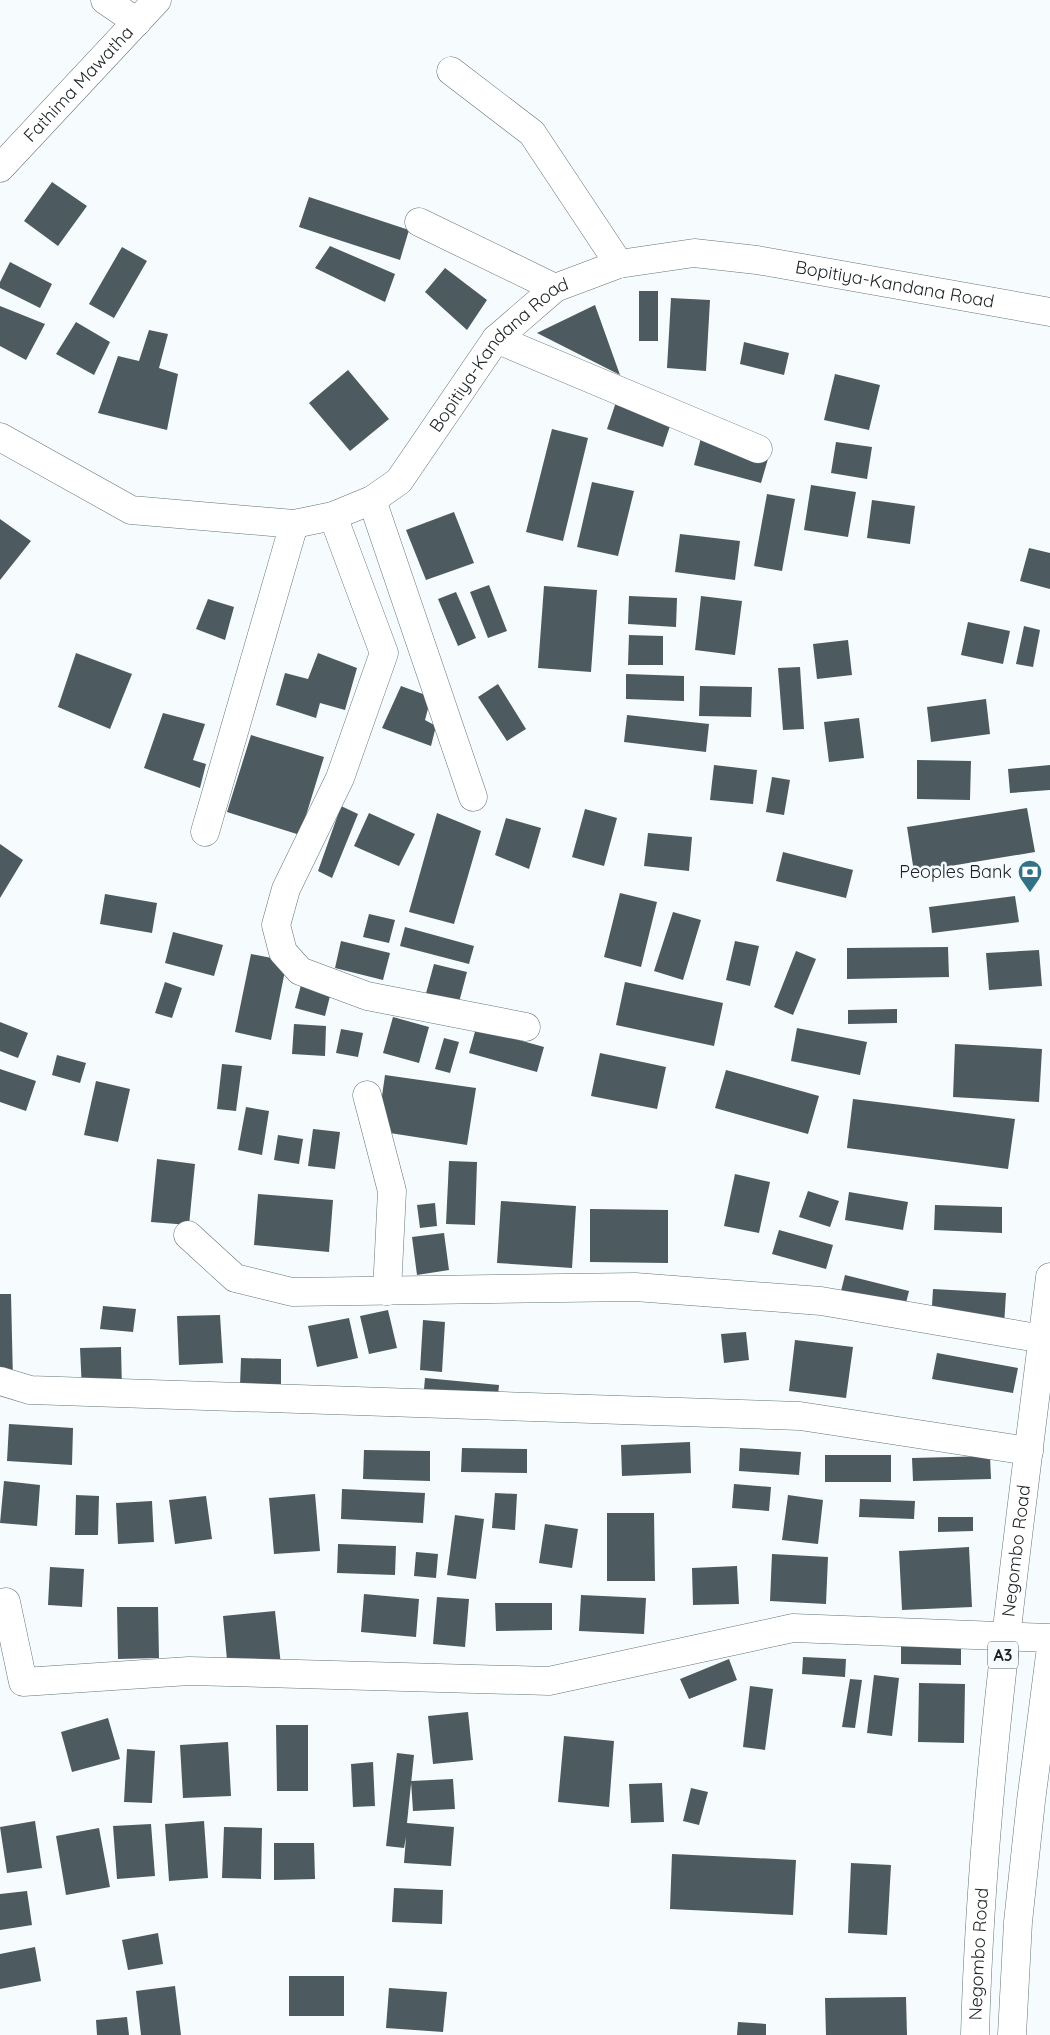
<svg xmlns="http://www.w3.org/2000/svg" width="1050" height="2035" viewBox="0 0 1050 2035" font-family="Quicksand,sans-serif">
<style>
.building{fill:#4d5a5f}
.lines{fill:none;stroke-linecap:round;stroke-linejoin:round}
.minor-casing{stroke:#667378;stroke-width:29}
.tertiary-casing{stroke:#667378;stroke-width:29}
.trunk-casing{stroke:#667378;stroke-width:29}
.minor{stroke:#fff;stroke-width:28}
.tertiary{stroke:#fff;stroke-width:28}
.trunk{stroke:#fff;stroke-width:28}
.labels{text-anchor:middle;stroke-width:5;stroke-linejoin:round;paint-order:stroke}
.shield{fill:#f6fcfe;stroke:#5e6366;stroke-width:1}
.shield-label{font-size:16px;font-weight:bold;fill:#1d2225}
.street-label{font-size:18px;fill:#1d2225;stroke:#f6fcfe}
.poi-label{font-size:18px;fill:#1d2225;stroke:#f6fcfe;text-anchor:end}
</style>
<rect width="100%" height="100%" fill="#f6fcfe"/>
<path class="building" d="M 52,182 L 87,206 L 58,246 L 24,221 Z
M 309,197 L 409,230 L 400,260 L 299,227 Z
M 330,246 L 395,274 L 385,302 L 315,268 Z
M 122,247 L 147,261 L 114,318 L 89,304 Z
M 10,262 L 52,284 L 40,308 L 0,288 L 0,282 Z
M 445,268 L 487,300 L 467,330 L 425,292 Z
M 639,291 L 658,291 L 658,341 L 639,341 Z
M 671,298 L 710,300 L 706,371 L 667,368 Z
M 595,305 L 620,375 L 537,333 Z
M 0,306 L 45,324 L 26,360 L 0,346 Z
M 76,322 L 110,342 L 94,375 L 56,354 Z
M 149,330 L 168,334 L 159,368 L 178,374 L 167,430 L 98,413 L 118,356 L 139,361 Z
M 744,342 L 789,353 L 784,375 L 740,364 Z
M 348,370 L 389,419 L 350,451 L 309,403 Z
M 835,374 L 880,385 L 869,430 L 824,420 Z
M 617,399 L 673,417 L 663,447 L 607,429 Z
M 552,429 L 588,438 L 563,541 L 526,532 Z
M 702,434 L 770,452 L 761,483 L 694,465 Z
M 836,442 L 872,447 L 867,479 L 831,473 Z
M 592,482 L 634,491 L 618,556 L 577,547 Z
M 811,485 L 856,492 L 848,537 L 804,530 Z
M 767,494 L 795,499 L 782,571 L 754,566 Z
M 872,500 L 915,506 L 910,544 L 867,538 Z
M 454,512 L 474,563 L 426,580 L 406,530 Z
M 0,519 L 31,541 L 0,580 Z
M 680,534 L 740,541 L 735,580 L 675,572 Z
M 1029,548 L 1050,553 L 1050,589 L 1020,581 Z
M 489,585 L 507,631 L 488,638 L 470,592 Z
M 544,586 L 597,590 L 591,672 L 538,668 Z
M 456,592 L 476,638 L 458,646 L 438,599 Z
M 629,596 L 677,598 L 676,627 L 628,624 Z
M 701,596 L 742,601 L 735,655 L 695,650 Z
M 208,599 L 234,607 L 225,640 L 196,629 Z
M 968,622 L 1010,631 L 1003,664 L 961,655 Z
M 1024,626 L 1040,630 L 1033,667 L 1016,664 Z
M 629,635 L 663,636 L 663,665 L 628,665 Z
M 848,640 L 852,675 L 817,679 L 813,644 Z
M 76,653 L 132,674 L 110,729 L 58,707 Z
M 318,653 L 357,668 L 345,710 L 320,703 L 316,718 L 276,705 L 285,673 L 308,679 Z
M 800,667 L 804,729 L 783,730 L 778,668 Z
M 626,674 L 684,676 L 684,701 L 626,699 Z
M 498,684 L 526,729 L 507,741 L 478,697 Z
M 401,686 L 431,697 L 425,720 L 436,726 L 431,746 L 382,728 Z
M 700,686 L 752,687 L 751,717 L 699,716 Z
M 986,699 L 990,734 L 931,742 L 927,707 Z
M 163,713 L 205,724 L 193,760 L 206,764 L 200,788 L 144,768 Z
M 627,715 L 709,724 L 706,752 L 624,742 Z
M 859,718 L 864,758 L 829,762 L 824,722 Z
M 251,735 L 324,757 L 300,835 L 227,812 Z
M 917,760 L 971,761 L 970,800 L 917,799 Z
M 714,765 L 757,770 L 753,804 L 710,800 Z
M 1050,765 L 1050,790 L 1010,793 L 1008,769 Z
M 772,777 L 790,780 L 784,815 L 766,812 Z
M 341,806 L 358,814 L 332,878 L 318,871 Z
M 1027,808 L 1035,852 L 914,872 L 907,827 Z
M 585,809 L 617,818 L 604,866 L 572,857 Z
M 369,813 L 415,834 L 399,866 L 354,846 Z
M 437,813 L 481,831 L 454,924 L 409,912 Z
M 506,818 L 541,828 L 529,869 L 495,855 Z
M 648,833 L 692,837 L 689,871 L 644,866 Z
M 0,844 L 23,860 L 0,898 Z
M 783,852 L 853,870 L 846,898 L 776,881 Z
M 620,893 L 657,902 L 641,967 L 604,957 Z
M 105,894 L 157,903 L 152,933 L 100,924 Z
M 1015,896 L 1019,922 L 932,933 L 929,907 Z
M 673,912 L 701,920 L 683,980 L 654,971 Z
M 369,914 L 395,920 L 389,943 L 363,937 Z
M 405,927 L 474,946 L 469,964 L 400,946 Z
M 173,932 L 223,945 L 214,976 L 165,963 Z
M 341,941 L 390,953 L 383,980 L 335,968 Z
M 735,941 L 759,946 L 750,986 L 726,980 Z
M 948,947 L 949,977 L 847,979 L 847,948 Z
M 1039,950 L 1042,986 L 989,990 L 986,953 Z
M 796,951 L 816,959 L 793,1015 L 774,1007 Z
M 251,954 L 287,961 L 271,1040 L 235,1032 Z
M 434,964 L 467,972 L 458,1006 L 425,997 Z
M 165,982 L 182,988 L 172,1018 L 155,1013 Z
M 625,982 L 723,1003 L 714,1046 L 616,1025 Z
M 301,985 L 331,992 L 325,1016 L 295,1008 Z
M 897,1009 L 897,1023 L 848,1024 L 848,1010 Z
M 393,1017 L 429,1027 L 419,1063 L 383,1053 Z
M 0,1022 L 28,1033 L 18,1058 L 0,1051 Z
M 294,1024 L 326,1026 L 325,1056 L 292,1054 Z
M 476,1028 L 544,1047 L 537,1072 L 469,1053 Z
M 797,1028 L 867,1042 L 860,1075 L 791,1061 Z
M 341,1029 L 363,1033 L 358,1057 L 336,1053 Z
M 444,1038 L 459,1042 L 450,1073 L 435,1069 Z
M 955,1044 L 1042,1049 L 1039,1102 L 953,1097 Z
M 600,1053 L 666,1067 L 657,1109 L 591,1096 Z
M 57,1055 L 86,1063 L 80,1083 L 52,1075 Z
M 222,1064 L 242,1066 L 236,1111 L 217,1109 Z
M 0,1069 L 36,1081 L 26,1111 L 0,1102 Z
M 726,1070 L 819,1096 L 808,1134 L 715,1108 Z
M 385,1075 L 476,1088 L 467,1145 L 377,1131 Z
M 96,1081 L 130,1089 L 118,1142 L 84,1135 Z
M 853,1099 L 1015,1119 L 1008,1169 L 847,1148 Z
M 246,1107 L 269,1111 L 262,1155 L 238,1150 Z
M 313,1129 L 340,1132 L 335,1169 L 308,1166 Z
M 278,1135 L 303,1139 L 299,1164 L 274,1160 Z
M 157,1159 L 195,1164 L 189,1225 L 151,1222 Z
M 449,1161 L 477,1162 L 475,1225 L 446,1224 Z
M 735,1174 L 770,1182 L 759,1233 L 724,1226 Z
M 808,1191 L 839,1201 L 830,1227 L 799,1217 Z
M 849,1192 L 908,1202 L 903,1230 L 845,1220 Z
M 258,1194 L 333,1200 L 329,1252 L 254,1245 Z
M 501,1201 L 576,1206 L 572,1268 L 497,1263 Z
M 435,1203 L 437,1226 L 420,1228 L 417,1205 Z
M 935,1205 L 1002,1207 L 1002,1233 L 934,1230 Z
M 590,1209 L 668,1210 L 668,1263 L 590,1262 Z
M 779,1230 L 833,1245 L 826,1269 L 772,1254 Z
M 444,1233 L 449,1270 L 417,1275 L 412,1237 Z
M 845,1275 L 909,1291 L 902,1319 L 838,1303 Z
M 933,1289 L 1006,1293 L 1004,1326 L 931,1322 Z
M 0,1294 L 11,1294 L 13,1381 L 0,1382 Z
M 103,1306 L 136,1309 L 133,1332 L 100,1329 Z
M 388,1310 L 397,1348 L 369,1354 L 360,1316 Z
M 220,1315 L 223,1363 L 179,1365 L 177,1316 Z
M 349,1318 L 358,1358 L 317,1367 L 308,1326 Z
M 423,1320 L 445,1322 L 442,1372 L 420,1370 Z
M 746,1332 L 749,1360 L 724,1363 L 721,1334 Z
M 795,1340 L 853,1347 L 846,1398 L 789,1391 Z
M 121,1347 L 122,1391 L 82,1391 L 80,1348 Z
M 937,1353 L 1018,1368 L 1013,1393 L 932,1379 Z
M 241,1358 L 281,1359 L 281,1386 L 240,1386 Z
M 425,1378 L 499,1385 L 496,1417 L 422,1411 Z
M 9,1424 L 73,1428 L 72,1465 L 7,1461 Z
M 690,1442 L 691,1473 L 622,1476 L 621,1445 Z
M 462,1448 L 527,1449 L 527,1473 L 461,1472 Z
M 740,1448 L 801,1452 L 799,1475 L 739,1471 Z
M 364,1450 L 430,1451 L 430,1481 L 363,1479 Z
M 825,1455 L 891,1455 L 891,1482 L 825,1482 Z
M 990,1456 L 991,1479 L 913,1481 L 912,1458 Z
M 4,1481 L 40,1485 L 37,1526 L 0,1523 Z
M 734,1484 L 771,1487 L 769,1511 L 732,1508 Z
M 342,1489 L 425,1493 L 423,1523 L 341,1519 Z
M 495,1493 L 517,1494 L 515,1530 L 492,1528 Z
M 315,1494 L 320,1551 L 274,1554 L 269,1498 Z
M 76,1495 L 99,1496 L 98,1535 L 75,1535 Z
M 788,1495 L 823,1500 L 818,1544 L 782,1540 Z
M 206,1496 L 212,1539 L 175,1544 L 169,1500 Z
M 860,1499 L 915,1501 L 914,1519 L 859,1517 Z
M 152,1501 L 154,1542 L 118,1544 L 116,1503 Z
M 607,1513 L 654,1513 L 655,1581 L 607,1581 Z
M 455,1515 L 484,1519 L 476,1579 L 447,1575 Z
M 938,1517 L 973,1517 L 973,1531 L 938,1532 Z
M 545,1524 L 578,1529 L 572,1568 L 539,1563 Z
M 338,1544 L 396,1546 L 395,1575 L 337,1573 Z
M 969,1547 L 972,1607 L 902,1610 L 899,1551 Z
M 416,1552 L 438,1554 L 436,1578 L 414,1576 Z
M 772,1554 L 828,1557 L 826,1604 L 770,1601 Z
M 737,1566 L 739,1604 L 693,1605 L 692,1568 Z
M 50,1567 L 84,1569 L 82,1607 L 48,1605 Z
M 364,1594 L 419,1599 L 416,1637 L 361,1632 Z
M 581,1595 L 646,1598 L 644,1634 L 579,1631 Z
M 437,1597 L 469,1599 L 465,1647 L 433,1644 Z
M 495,1603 L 552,1603 L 552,1630 L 496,1631 Z
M 117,1607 L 158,1607 L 159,1658 L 118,1659 Z
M 275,1611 L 281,1665 L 228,1671 L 223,1616 Z
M 901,1638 L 961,1640 L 961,1665 L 901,1664 Z
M 803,1657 L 846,1659 L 845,1677 L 802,1674 Z
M 729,1659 L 737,1680 L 689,1699 L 680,1679 Z
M 874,1675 L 899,1678 L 892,1736 L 867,1733 Z
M 850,1679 L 862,1680 L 855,1728 L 842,1727 Z
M 919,1683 L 965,1684 L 964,1743 L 918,1742 Z
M 750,1686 L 773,1689 L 765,1750 L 743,1747 Z
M 468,1712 L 473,1760 L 433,1764 L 428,1716 Z
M 108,1718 L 120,1759 L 72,1772 L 61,1732 Z
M 276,1725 L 308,1725 L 308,1791 L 277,1791 Z
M 564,1736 L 614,1741 L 609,1807 L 558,1802 Z
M 228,1742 L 231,1796 L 183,1798 L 180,1745 Z
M 127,1749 L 155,1751 L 152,1803 L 124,1802 Z
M 397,1753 L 414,1755 L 407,1823 L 454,1827 L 451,1866 L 404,1863 L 406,1837 L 404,1848 L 386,1846 Z
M 373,1762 L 375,1806 L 353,1807 L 351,1764 Z
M 453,1779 L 455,1809 L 413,1811 L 411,1781 Z
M 662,1783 L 664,1822 L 631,1823 L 629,1784 Z
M 691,1788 L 708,1792 L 699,1825 L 683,1821 Z
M 35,1821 L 42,1868 L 7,1873 L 0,1827 Z
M 204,1821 L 208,1878 L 169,1881 L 165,1824 Z
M 151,1824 L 155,1876 L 117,1879 L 113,1826 Z
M 224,1827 L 262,1828 L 261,1879 L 222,1878 Z
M 99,1828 L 110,1887 L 66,1895 L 56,1836 Z
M 274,1843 L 314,1843 L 315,1879 L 274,1880 Z
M 672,1854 L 796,1860 L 793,1915 L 670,1909 Z
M 851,1863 L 891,1865 L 887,1935 L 848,1933 Z
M 394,1888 L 443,1890 L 442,1924 L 392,1922 Z
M 27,1891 L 32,1925 L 0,1930 L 0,1894 Z
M 158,1933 L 163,1964 L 128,1970 L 122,1940 Z
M 35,1947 L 41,1981 L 0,1989 L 0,1954 Z
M 289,1976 L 344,1976 L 344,2016 L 289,2016 Z
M 175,1986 L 181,2035 L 141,2035 L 136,1991 Z
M 389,1988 L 447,1992 L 443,2032 L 386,2028 Z
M 906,1997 L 907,2035 L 826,2035 L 825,1998 Z
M 127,2017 L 129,2035 L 97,2035 L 96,2020 Z
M 738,2022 L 766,2024 L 766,2035 L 737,2035 Z"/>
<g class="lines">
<defs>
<g id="minor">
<path d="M 105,0 L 137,22"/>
<path d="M 451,71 L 532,133 L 619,264"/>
<path id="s1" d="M 0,168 L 157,0"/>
<path d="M 419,222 L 555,288"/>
<path d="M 496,339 L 758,449"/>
<path d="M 372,500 L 473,797"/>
<path d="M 333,516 L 384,653 L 340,778 L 286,889 L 276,925 L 283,952 L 300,971 L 367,996 L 526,1027"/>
<path d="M 205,832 L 294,524"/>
<path d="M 367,1095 L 392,1191 L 387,1291"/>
<path d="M 188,1235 L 235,1278 L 292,1292 L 635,1287 L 821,1301 L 1043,1339"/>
<path d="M 0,1381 L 30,1390 L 800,1416 L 1029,1451"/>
<path d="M 6,1602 L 23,1682 L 189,1671 L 549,1681 L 793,1628 L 1050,1638"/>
</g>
<g id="tertiary">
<path id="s2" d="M 0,437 L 131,510 L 294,524 L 333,516 L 372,500 L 399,481 L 496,339 L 555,288 L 619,264 L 694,253 L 757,260 L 1050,312"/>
</g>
<g id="trunk">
<path id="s3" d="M 975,2035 C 982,1781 1020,1529 1050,1277"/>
<path d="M 1012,2035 L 1018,1922 L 1031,1801 L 1050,1655"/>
</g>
</defs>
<use href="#minor" class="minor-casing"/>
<use href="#tertiary" class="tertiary-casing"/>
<use href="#trunk" class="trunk-casing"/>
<use href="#minor" class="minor"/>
<use href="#tertiary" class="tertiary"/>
<use href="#trunk" class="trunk"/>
</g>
<defs>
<symbol id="bank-pin" viewBox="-11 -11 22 30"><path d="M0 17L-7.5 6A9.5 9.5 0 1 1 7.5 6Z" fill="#327186" stroke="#f6fcfe"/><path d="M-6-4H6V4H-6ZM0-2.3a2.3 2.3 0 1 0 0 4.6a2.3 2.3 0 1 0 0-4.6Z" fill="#fff"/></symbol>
</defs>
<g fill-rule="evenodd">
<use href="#bank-pin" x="1016" y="858" width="28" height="38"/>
</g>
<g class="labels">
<rect class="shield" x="988" y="1641.5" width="30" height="27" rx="4"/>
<g class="shield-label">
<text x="1003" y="1661">A3</text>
</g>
<g class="street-label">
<text dy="6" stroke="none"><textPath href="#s1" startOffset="115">Fathima Mawatha</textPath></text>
<text dy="6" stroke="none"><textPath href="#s2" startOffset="1026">Bopitiya-Kandana Road</textPath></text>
<text dy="6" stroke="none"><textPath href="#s2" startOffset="591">Bopitiya-Kandana Road</textPath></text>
<text dy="6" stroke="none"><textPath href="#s3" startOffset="486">Negombo Road</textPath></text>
<text dy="6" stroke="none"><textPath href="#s3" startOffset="81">Negombo Road</textPath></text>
</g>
<g class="poi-label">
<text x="1012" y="878">Peoples Bank</text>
</g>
</g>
</svg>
